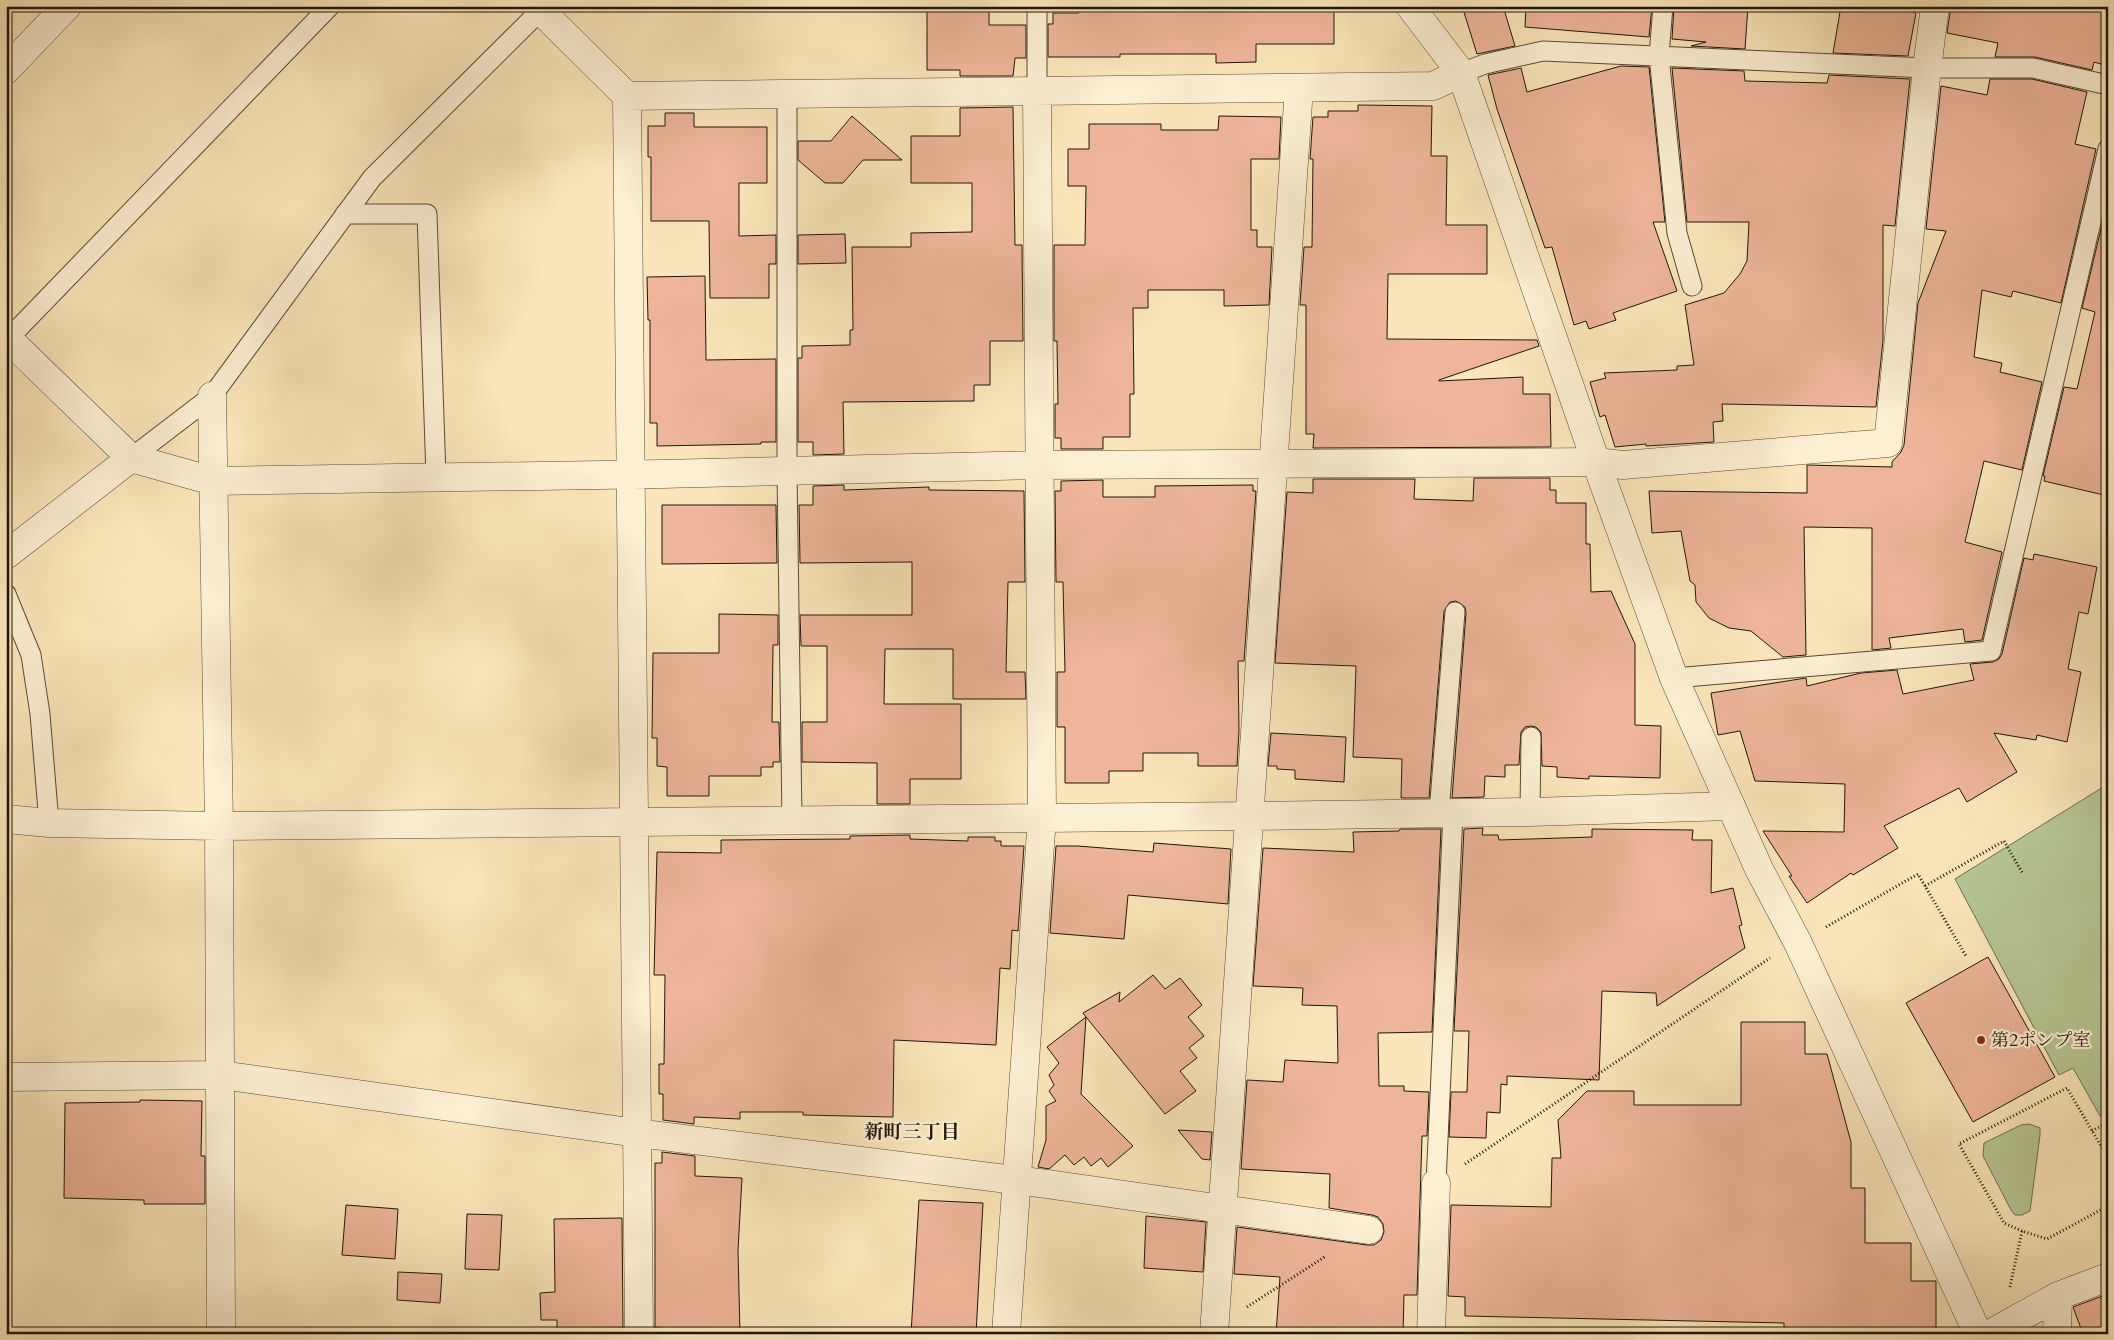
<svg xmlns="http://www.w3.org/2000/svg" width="2114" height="1340" viewBox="0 0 2114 1340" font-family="Cardo,'Noto Serif JP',serif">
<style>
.green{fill:#b7c695;stroke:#6b6e50}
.building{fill:#eeb59a;stroke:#1f160a}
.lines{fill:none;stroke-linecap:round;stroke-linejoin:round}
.service-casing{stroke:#564a36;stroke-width:21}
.minor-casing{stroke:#564a36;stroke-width:29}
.tertiary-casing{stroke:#564a36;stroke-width:29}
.path{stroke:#1f160a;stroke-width:3;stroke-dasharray:1 2.5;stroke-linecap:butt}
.service{stroke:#fcefd2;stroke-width:19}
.minor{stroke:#fcefd2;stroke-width:28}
.tertiary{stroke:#fcefd2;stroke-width:28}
.poi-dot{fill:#8f2418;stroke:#fcefd2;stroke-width:2}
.labels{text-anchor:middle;stroke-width:4.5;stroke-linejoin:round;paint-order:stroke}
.poi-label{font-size:18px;fill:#1f160a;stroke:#fcefd2;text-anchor:start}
.neighbourhood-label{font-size:19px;font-weight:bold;fill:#1f160a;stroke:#fcefd2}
</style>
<rect width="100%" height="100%" fill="#fae6ba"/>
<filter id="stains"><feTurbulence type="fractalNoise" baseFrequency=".004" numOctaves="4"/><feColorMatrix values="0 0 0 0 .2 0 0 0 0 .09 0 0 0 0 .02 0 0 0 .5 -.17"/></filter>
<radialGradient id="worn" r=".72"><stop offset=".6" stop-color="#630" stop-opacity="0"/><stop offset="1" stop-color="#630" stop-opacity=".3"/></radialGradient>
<path class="green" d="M 2108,784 L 2108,1122 L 2104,1115 L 2100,1116 L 2073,1068 L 2059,1075 L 1955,879 Z
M 2029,1124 L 2040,1128 L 2040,1135 L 2030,1211 L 2022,1215 L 2015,1215 L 2011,1210 L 1983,1156 L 1984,1143 L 2021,1125 Z"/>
<path class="building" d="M 927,6 L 989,6 L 989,25 L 1026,25 L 1026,58 L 1015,58 L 1013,76 L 960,76 L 960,70 L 927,70 Z
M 1078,6 L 1334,6 L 1334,44 L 1256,44 L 1256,62 L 1216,63 L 1216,54 L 1120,54 L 1120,57 L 1048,57 L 1048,24 L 1053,24 L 1053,13 L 1079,13 Z
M 1462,6 L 1503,6 L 1515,46 L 1477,54 Z
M 1526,6 L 1652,6 L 1649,37 L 1525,27 Z
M 1674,6 L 1748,6 L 1745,49 L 1691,46 L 1706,42 L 1672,39 Z
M 1841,6 L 1883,6 L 1916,13 L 1908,56 L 1833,53 Z
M 1951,6 L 2108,6 L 2108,66 L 2094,62 L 2092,70 L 2035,57 L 1995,57 L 1998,43 L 1947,33 Z
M 1621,66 L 1649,67 L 1665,222 L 1653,222 L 1677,291 L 1613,313 L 1616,320 L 1589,329 L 1586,321 L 1574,325 L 1552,247 L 1545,248 L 1497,109 L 1488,75 L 1521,68 L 1527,92 Z
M 1672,68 L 1744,71 L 1745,81 L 1827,83 L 1829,75 L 1910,79 L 1895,226 L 1883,225 L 1883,340 L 1876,407 L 1722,404 L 1723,421 L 1713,422 L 1714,442 L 1646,446 L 1646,444 L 1615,447 L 1605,415 L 1600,417 L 1590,382 L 1606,378 L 1604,373 L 1677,370 L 1677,366 L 1694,365 L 1685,305 L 1724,293 L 1740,274 L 1747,261 L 1749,222 L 1687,222 Z
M 1990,79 L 2032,79 L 2087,92 L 2075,144 L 2096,149 L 2061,303 L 2013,291 L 2011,297 L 1982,290 L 1974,357 L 2002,363 L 2000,372 L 2042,382 L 2022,470 L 1984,461 L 1965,542 L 2002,552 L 1982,640 L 1965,642 L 1963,629 L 1889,638 L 1891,648 L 1872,650 L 1872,528 L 1804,527 L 1806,655 L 1783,657 L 1751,631 L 1729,628 L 1709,618 L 1696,602 L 1695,585 L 1690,581 L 1681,531 L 1652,533 L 1649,491 L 1807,493 L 1807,465 L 1892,467 L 1892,462 L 1901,452 L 1904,445 L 1918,303 L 1946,231 L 1926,229 L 1941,86 L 1987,95 Z
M 1358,105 L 1432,106 L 1431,156 L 1447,156 L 1446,225 L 1487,225 L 1487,274 L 1388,274 L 1387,339 L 1537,340 L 1539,346 L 1439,380 L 1439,381 L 1523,377 L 1523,394 L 1550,394 L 1551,447 L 1313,448 L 1314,434 L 1306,434 L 1306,305 L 1300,305 L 1304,247 L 1312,247 L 1313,159 L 1310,159 L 1313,117 L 1328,117 L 1328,111 L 1358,111 Z
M 1013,107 L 1015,245 L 1022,245 L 1023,341 L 990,341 L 990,385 L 974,385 L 974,401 L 843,402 L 844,454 L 813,455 L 813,442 L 798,442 L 798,358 L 802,358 L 802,346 L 850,345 L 850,330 L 853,330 L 852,247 L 911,247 L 911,233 L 972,232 L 972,183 L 911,183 L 911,136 L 960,136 L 960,108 Z
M 665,113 L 694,113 L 694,127 L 767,127 L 767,183 L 739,183 L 739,236 L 776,235 L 776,264 L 769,264 L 769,298 L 710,298 L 709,221 L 651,221 L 651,157 L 648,157 L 648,126 L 665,126 Z
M 852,116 L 902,160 L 863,160 L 843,183 L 825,183 L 798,160 L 798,141 L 831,141 Z
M 1219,116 L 1281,117 L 1279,159 L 1251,159 L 1251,230 L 1257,230 L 1257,247 L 1272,247 L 1269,305 L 1224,306 L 1224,290 L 1148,290 L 1148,308 L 1133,308 L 1134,394 L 1130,394 L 1130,437 L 1103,437 L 1103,449 L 1061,449 L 1061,438 L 1055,438 L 1055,404 L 1058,404 L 1057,341 L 1054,341 L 1054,245 L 1085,245 L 1086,186 L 1068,186 L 1068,149 L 1089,149 L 1089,124 L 1161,124 L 1161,130 L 1218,130 Z
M 2108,200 L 2108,496 L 2044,481 L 2045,476 L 2043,476 L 2064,387 L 2077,389 L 2095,312 L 2082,308 Z
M 845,234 L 846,263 L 798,264 L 798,235 Z
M 705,276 L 706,360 L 776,359 L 776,442 L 761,442 L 761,444 L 657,446 L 657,423 L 650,423 L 650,320 L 648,320 L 647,277 Z
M 1474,478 L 1550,478 L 1550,490 L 1556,490 L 1556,503 L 1586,503 L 1586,544 L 1590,544 L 1591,592 L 1611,591 L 1635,644 L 1635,725 L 1661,726 L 1660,778 L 1589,776 L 1589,779 L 1557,777 L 1557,767 L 1542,766 L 1541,732 L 1536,727 L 1531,726 L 1525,727 L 1521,732 L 1519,765 L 1505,765 L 1505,777 L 1485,776 L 1484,797 L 1452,798 L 1466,613 L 1465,607 L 1456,601 L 1450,602 L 1444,611 L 1429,798 L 1401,798 L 1402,759 L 1353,757 L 1356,666 L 1275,663 L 1287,492 L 1313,493 L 1313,479 L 1415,479 L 1414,499 L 1473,501 Z
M 1103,480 L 1103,497 L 1155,497 L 1155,486 L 1253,485 L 1253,491 L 1256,491 L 1244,661 L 1238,661 L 1239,731 L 1237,766 L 1198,766 L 1198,753 L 1143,753 L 1143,771 L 1109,771 L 1109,783 L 1065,783 L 1065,727 L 1057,727 L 1057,672 L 1065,672 L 1063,582 L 1056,582 L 1055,491 L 1061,491 L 1061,481 Z
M 844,485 L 844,490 L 929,487 L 929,490 L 1024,491 L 1025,582 L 1008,582 L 1006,672 L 1025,672 L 1026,699 L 953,699 L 953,649 L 885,649 L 884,704 L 961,704 L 961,779 L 910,779 L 910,804 L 877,804 L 877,763 L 802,762 L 802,722 L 827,722 L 827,646 L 801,646 L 800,615 L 912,615 L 912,562 L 800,563 L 799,505 L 813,505 L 813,486 Z
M 662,505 L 776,505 L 777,563 L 662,564 Z
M 2034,554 L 2097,567 L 2088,614 L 2079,612 L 2068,669 L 2081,672 L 2067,742 L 2037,735 L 2036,740 L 1994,733 L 2017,772 L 1967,802 L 1959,788 L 1884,826 L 1898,848 L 1853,875 L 1851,873 L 1807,903 L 1789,876 L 1792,876 L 1763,831 L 1844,832 L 1845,784 L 1755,781 L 1740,731 L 1718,735 L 1711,693 L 1806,678 L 1807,686 L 1861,673 L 1897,670 L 1903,694 L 1974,680 L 1970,664 L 1993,662 L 1999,659 L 2002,654 L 2024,558 L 2033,560 Z
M 719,614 L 778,615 L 778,645 L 773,645 L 772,722 L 779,722 L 780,762 L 773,762 L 773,767 L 761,767 L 761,776 L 709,776 L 709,796 L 667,796 L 667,767 L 657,766 L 657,738 L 652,738 L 653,653 L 719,653 Z
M 1271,733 L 1346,737 L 1344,782 L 1295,779 L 1295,770 L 1277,769 L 1277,766 L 1268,766 Z
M 1483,828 L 1482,835 L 1498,835 L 1499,840 L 1592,837 L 1592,829 L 1693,830 L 1692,840 L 1712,840 L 1711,893 L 1733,888 L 1742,925 L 1739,926 L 1745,948 L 1657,1006 L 1656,993 L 1602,991 L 1599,1080 L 1507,1076 L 1507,1085 L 1501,1084 L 1500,1113 L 1487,1112 L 1486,1138 L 1449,1137 L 1451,1092 L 1467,1092 L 1469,1031 L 1454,1031 L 1464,829 Z
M 1400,829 L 1441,829 L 1432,1032 L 1378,1033 L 1379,1086 L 1404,1086 L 1404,1091 L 1429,1092 L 1427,1136 L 1422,1136 L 1417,1295 L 1404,1295 L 1403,1334 L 1276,1334 L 1280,1277 L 1234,1274 L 1237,1227 L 1367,1245 L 1374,1245 L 1381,1240 L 1384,1232 L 1383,1224 L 1378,1217 L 1372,1215 L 1329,1208 L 1330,1174 L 1241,1169 L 1247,1080 L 1283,1082 L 1285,1060 L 1338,1063 L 1337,1006 L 1302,1005 L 1303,988 L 1253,986 L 1263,848 L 1354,852 L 1353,832 L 1399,831 Z
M 910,835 L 910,839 L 968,841 L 968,837 L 995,837 L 995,841 L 1001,841 L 1001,846 L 1024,846 L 1018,931 L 1012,930 L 1010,969 L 1000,968 L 996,1045 L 894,1040 L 893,1117 L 803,1115 L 803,1112 L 740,1112 L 740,1119 L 694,1117 L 694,1124 L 663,1120 L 663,1094 L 659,1094 L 659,1064 L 664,1064 L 665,975 L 654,975 L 657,852 L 721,853 L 721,840 L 850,839 L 850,836 Z
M 1154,843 L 1231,849 L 1228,904 L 1128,895 L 1124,939 L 1050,933 L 1056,846 L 1078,846 L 1153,852 Z
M 1988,957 L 2055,1077 L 1973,1122 L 1906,1003 Z
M 1153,975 L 1165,989 L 1180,978 L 1202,1005 L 1188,1017 L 1204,1036 L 1189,1048 L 1197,1058 L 1180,1071 L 1196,1091 L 1165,1114 L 1086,1017 L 1081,1094 L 1133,1146 L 1108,1167 L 1101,1158 L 1091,1166 L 1084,1157 L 1074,1165 L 1065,1155 L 1049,1169 L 1038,1167 L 1046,1140 L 1046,1106 L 1056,1101 L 1049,1091 L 1054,1085 L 1049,1075 L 1059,1063 L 1047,1047 L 1086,1017 L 1083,1013 L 1120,992 L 1119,1002 Z
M 1741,1022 L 1805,1022 L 1805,1054 L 1827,1054 L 1851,1142 L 1851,1188 L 1865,1188 L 1865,1243 L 1911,1243 L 1911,1281 L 1936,1281 L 1936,1330 L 1909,1330 L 1909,1334 L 1784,1333 L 1784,1323 L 1465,1316 L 1465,1297 L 1448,1296 L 1451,1205 L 1551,1207 L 1552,1158 L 1561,1158 L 1558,1120 L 1587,1091 L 1634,1091 L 1634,1105 L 1741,1105 Z
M 140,1100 L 202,1101 L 201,1156 L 205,1156 L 205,1204 L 144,1204 L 144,1200 L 64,1198 L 65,1103 L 140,1102 Z
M 1178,1130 L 1212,1132 L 1210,1160 L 1202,1159 Z
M 662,1152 L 695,1156 L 695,1176 L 742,1178 L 738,1250 L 740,1334 L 662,1334 L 662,1328 L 655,1328 L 655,1163 L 662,1163 Z
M 919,1200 L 983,1203 L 976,1334 L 911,1334 Z
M 346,1205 L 398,1209 L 395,1259 L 342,1255 Z
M 467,1214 L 502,1215 L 499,1270 L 465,1269 Z
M 1146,1216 L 1206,1222 L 1203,1272 L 1144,1268 Z
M 622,1218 L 623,1328 L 557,1329 L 557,1320 L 541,1320 L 540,1293 L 555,1292 L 554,1219 Z
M 398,1272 L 442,1274 L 440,1303 L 397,1300 Z
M 2108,1294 L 2108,1334 L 2083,1334 L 2073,1307 Z"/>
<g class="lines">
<defs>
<path id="service" d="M 1037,6 L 1037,91
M 1663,6 L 1659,56 L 1677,233 L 1692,286
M 1461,73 L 1485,64 L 1543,51 L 1927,68 L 2033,68 L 2108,85
M 787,94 L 787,471 L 792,820
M 345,214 L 427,214 L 436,476
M 8,339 L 330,6
M 131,458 L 212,396 L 372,178 L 545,6
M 6,594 L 31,655 L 40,714 L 49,823
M 1674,678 L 1991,651 L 2108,149
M 1530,812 L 1531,737
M 1439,813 L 1455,612
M 1436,1183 L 1453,813"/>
<path id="minor" d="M 536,6 L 627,96 L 1433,86 L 1461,73
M 6,70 L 67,6
M 627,96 L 639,1334
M 6,337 L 131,458 L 213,481 L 662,474 L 1039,465 L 1596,462 L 1623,465 L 1888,443 L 1927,68 L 1935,6
M 212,396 L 219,826 L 221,1334
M 6,555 L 131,458
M 6,819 L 49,823 L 219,826 L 1250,816 L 1530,812 L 1731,806
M 6,1077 L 221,1075 L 637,1133 L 1047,1184 L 1369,1230
M 1006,1334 L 1042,817 L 1037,91
M 1214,1334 L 1299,88
M 1431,1334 L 1436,1183
M 1990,1334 L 2058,1296 L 2108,1277
M 2057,1334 L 2058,1296"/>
<path id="tertiary" d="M 1410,6 L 1461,73 L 1596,462 L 1674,678 L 1759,869 L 1798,943 L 1978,1334"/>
</defs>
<use href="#service" class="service-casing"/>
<use href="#minor" class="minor-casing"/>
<use href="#tertiary" class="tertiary-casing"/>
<path class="path" d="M 1925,886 L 2004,841 L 2023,874
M 1826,927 L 1918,874 L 1966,956
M 2092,1131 L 2108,1122
M 1465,1164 L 1770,958
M 2022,1231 L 2004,1223 L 1959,1144 L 2067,1088 L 2108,1158
M 2010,1287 L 2022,1231 L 2047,1239 L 2108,1206
M 1247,1307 L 1326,1256"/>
<use href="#service" class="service"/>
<use href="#minor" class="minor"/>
<use href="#tertiary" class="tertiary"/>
</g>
<circle class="poi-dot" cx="1981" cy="1040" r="5"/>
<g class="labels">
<g class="poi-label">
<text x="1991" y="1046">第2ポンプ室</text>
</g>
<g class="neighbourhood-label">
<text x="912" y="1138">新町三丁目</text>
</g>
</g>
<rect width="2114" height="1340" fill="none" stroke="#fae6ba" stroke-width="25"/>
<rect x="8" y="8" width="2099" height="1325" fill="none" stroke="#1f160a" stroke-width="2.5"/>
<rect x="12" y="12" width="2089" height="1315" fill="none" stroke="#1f160a"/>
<rect width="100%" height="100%" filter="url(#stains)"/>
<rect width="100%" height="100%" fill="url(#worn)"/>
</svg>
